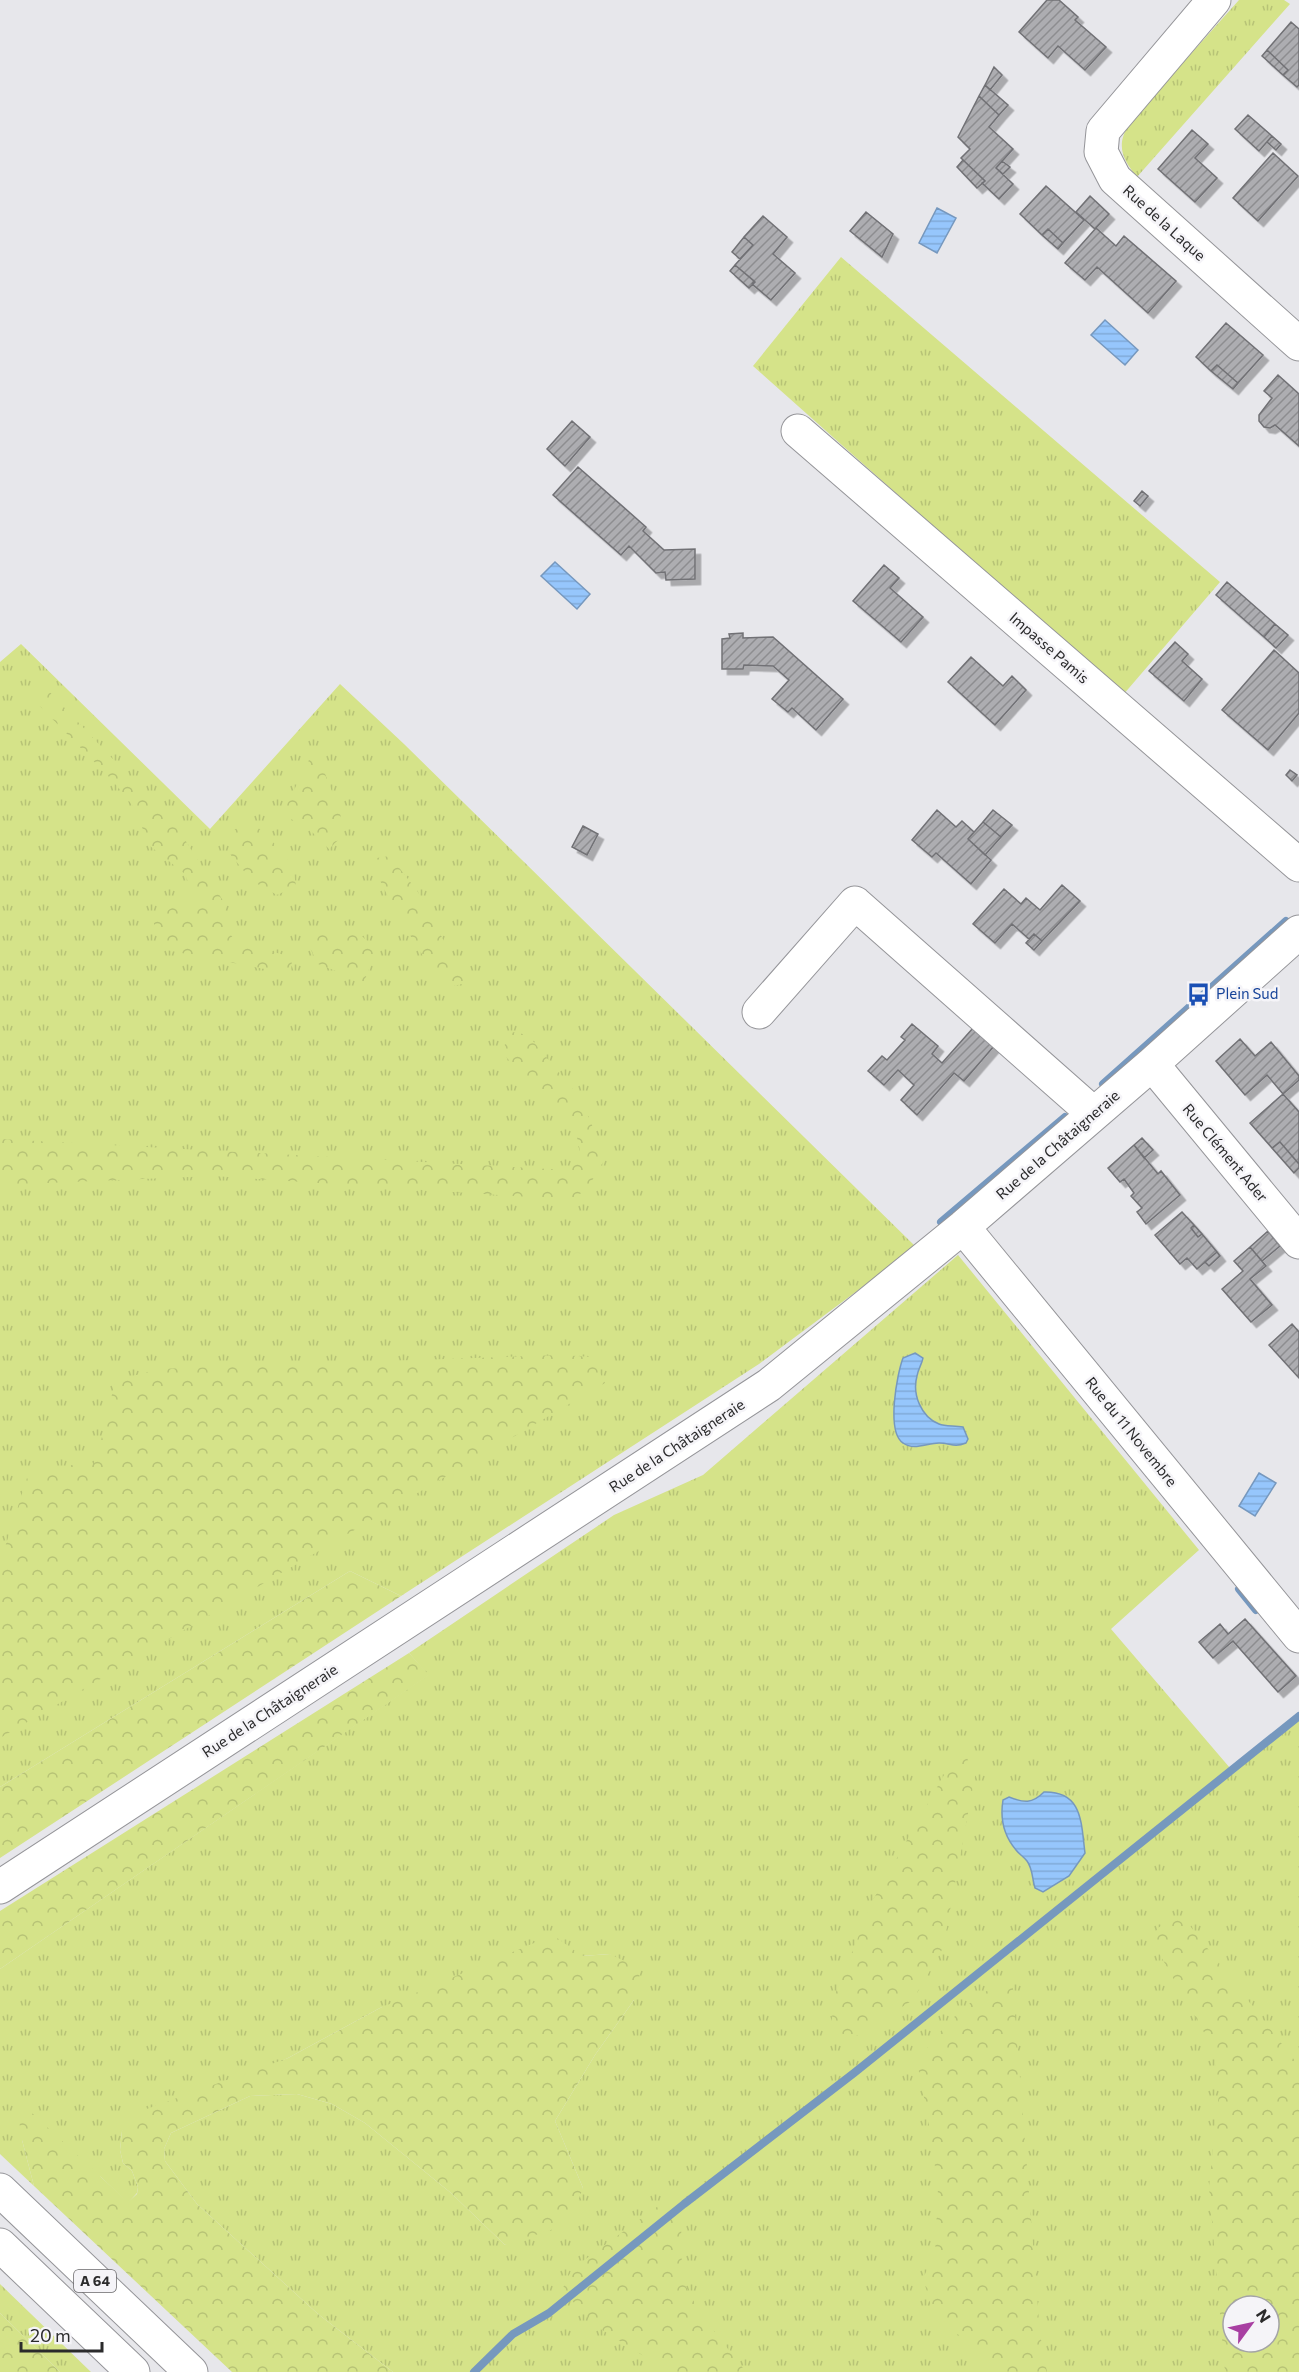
<svg xmlns="http://www.w3.org/2000/svg" width="1299" height="2372" viewBox="0 0 1299 2372" font-family="Commissioner,sans-serif">
<style>
.grass{fill:url(#grass-tufts);fill-rule:evenodd}
.forest{fill:url(#forest-crowns);fill-rule:evenodd}
.water{fill:url(#water-rules);stroke:#7698be;stroke-width:1.5}
.lines{fill:none;stroke-linecap:round;stroke-linejoin:round}
.stream{stroke:#7698be;stroke-width:8}
.building{fill:url(#building-hatch);stroke:#717175;stroke-width:1.5;filter:url(#shadow)}
.minor-casing{stroke:#959599;stroke-width:35}
.highway-casing{stroke:#959599;stroke-width:35}
.minor{stroke:#fff;stroke-width:33}
.highway{stroke:#fff;stroke-width:33}
.labels{text-anchor:middle;stroke-width:5;stroke-linejoin:round;paint-order:stroke}
.shield{fill:#f5f4f8;stroke:#686769;stroke-width:1.5}
.shield-label{font-size:14px;font-weight:bold;fill:#2b2b2c}
.street-label{font-size:15px;fill:#2b2b2c;stroke:#f5f4f8}
.transit-label{font-size:15px;fill:#164399;stroke:#f5f4f8;text-anchor:start}
</style>
<defs>
<pattern id="grass-tufts" width="24" height="20" patternUnits="userSpaceOnUse" patternTransform="scale(1.5)"><rect width="24" height="20" fill="#d5e389"/><path d="M3 7l-1-3M5 7V3M7 7l1-3M15 17l-1-3M17 17v-4M19 17l1-3" fill="none" stroke="#b7c376"/></pattern>
<pattern id="forest-crowns" width="20" height="18" patternUnits="userSpaceOnUse" patternTransform="scale(1.5)"><rect width="20" height="18" fill="#d5e389"/><path d="M2 6a3 3 0 1 1 6 0M12 15a3 3 0 1 1 6 0" fill="none" stroke="#b7c376"/></pattern>
<pattern id="water-rules" width="6" height="5" patternUnits="userSpaceOnUse" patternTransform="scale(1.5)"><rect width="6" height="5" fill="#96c6fc"/><path d="M0 2.5h6" fill="none" stroke="#81aad8"/></pattern>
<pattern id="building-hatch" width="6" height="6" patternUnits="userSpaceOnUse" patternTransform="scale(1.5)"><rect width="6" height="6" fill="#adadb1"/><path d="M-1 1l2-2M0 6l6-6M5 7l2-2" fill="none" stroke="#8d8d90"/></pattern>
<filter id="shadow"><feDropShadow dx="5.5" dy="5.5" stdDeviation="0" flood-color="#0004"/></filter>
</defs>
<rect width="100%" height="100%" fill="#e7e7eb"/>
<path class="grass" d="M 1239,0 L 1284,0 L 1290,4 L 1137,177 C 1121,157 1116,145 1130,122 Z
M 841,257 L 1220,582 L 1123,695 L 753,366 Z
M 21,644 L 210,829 L 340,684 L 404,744 L 916,1247 L 759,1364 L 401,1596 L 350,1571 L 0,1787 L 0,662 Z
M 958,1255 L 1199,1550 L 1111,1629 L 1230,1768 L 1299,1712 L 1299,2372 L 393,2372 L 318,2314 L 197,2204 L 165,2161 L 164,2149 L 171,2133 L 250,2096 L 297,2094 L 332,2104 L 365,2123 L 451,2193 L 505,2245 L 583,2188 L 555,2121 L 595,2055 L 634,2000 L 610,1954 L 582,1956 L 380,2008 L 288,2058 L 122,2131 L 120,2150 L 123,2163 L 132,2171 L 138,2187 L 137,2193 L 128,2203 L 101,2177 L 22,2140 L 34,2186 L 0,2154 L 0,1969 L 428,1675 L 409,1653 L 614,1515 L 703,1475 ZM 1233,2306 L 1269,2306 L 1269,2342 L 1233,2342 Z
M 0,2284 L 91,2372 L 60,2372 L 0,2313 Z"/>
<path class="forest" d="M 44,686 L 177,827 L 225,904 L 225,927 L 236,942 L 292,957 L 291,974 L 161,949 L 153,920 L 176,905 L 195,900 L 185,874 L 150,846 L 133,806 L 113,781 L 28,694 Z
M 315,748 L 340,812 L 343,835 L 329,849 L 309,829 L 282,814 Z
M 250,821 L 269,837 L 293,867 L 296,886 L 277,895 L 252,881 L 230,854 L 232,831 Z
M 390,856 L 418,892 L 466,983 L 445,988 C 416,947 390,905 370,859 Z
M 326,926 L 363,937 L 376,950 L 364,982 L 318,964 L 303,934 Z
M 506,1031 L 528,1035 L 580,1098 L 606,1157 L 590,1184 L 574,1200 L 213,1176 L 0,1185 L 0,1139 L 568,1170 L 580,1151 L 575,1128 L 504,1055 Z
M 562,1355 L 592,1357 L 605,1383 L 0,1738 L 0,1563 L 27,1478 L 72,1465 L 94,1464 L 104,1430 L 115,1381 L 158,1369 Z
M 350,1571 L 401,1596 L 0,1858 L 0,1787 Z
M 409,1653 L 429,1675 L 0,1969 L 0,1911 Z
M 967,1758 L 975,1776 L 943,1948 L 913,2000 L 853,2038 L 831,2029 L 834,1997 L 873,1900 L 952,1761 Z
M 1174,1917 L 1187,1922 L 1299,2066 L 1299,2372 L 1225,2372 L 1209,2187 L 1219,2093 L 1214,2050 L 1151,1939 L 1158,1928 ZM 1233,2306 L 1269,2306 L 1269,2342 L 1233,2342 Z
M 553,1935 L 582,1956 L 610,1954 L 641,1969 L 634,2000 L 595,2055 L 555,2121 L 583,2188 L 569,2224 L 505,2245 L 451,2193 L 365,2123 L 332,2104 L 297,2094 L 250,2096 L 171,2133 L 164,2149 L 165,2161 L 197,2204 L 318,2314 L 393,2372 L 232,2372 L 34,2186 L 22,2140 L 18,2114 L 19,2101 L 128,2202 L 137,2194 L 138,2187 L 132,2171 L 123,2163 L 120,2150 L 122,2131 L 128,2119 L 141,2111 L 288,2058 L 380,2008 Z
M 1012,1976 L 1040,2334 L 1047,2372 L 989,2372 L 987,2367 L 962,2337 L 935,2320 L 923,2278 L 935,2254 L 938,2188 L 928,2118 L 917,2062 C 946,2021 968,2000 1012,1976 Z
M 661,2204 L 681,2216 L 682,2279 L 700,2313 L 746,2372 L 669,2372 L 596,2326 L 562,2290 L 572,2269 Z
M 0,2313 L 60,2372 L 0,2372 Z"/>
<path class="water" d="M 937,208 L 956,218 L 937,253 L 919,243 Z
M 1105,320 L 1138,350 L 1125,365 L 1091,335 Z
M 555,562 L 590,594 L 577,609 L 541,576 Z
M 915,1353 L 923,1358 C 922,1364 918,1369 917,1376 C 912,1394 921,1417 939,1424 C 946,1427 955,1425 963,1427 L 968,1439 L 966,1443 C 953,1448 951,1443 939,1443 C 927,1443 914,1451 903,1443 C 886,1432 897,1374 903,1358 Z
M 1259,1473 L 1276,1483 L 1255,1516 L 1239,1506 Z
M 1044,1792 C 1083,1791 1081,1823 1085,1853 L 1069,1876 L 1043,1892 L 1035,1888 C 1032,1879 1033,1869 1027,1861 C 1024,1857 1019,1854 1016,1850 C 1004,1836 1000,1818 1003,1800 L 1009,1797 C 1024,1803 1032,1804 1044,1792 Z"/>
<g class="lines">
<path class="stream" d="M 1103,1084 L 1286,921
M 941,1222 L 1065,1117
M 1239,1589 L 1256,1610
M 474,2372 L 513,2334 L 549,2313 L 684,2204 L 854,2073 L 1299,1716"/>
</g>
<path class="building" d="M 1047,0 L 1059,0 L 1078,17 L 1075,20 L 1106,47 L 1085,70 L 1058,46 L 1048,58 L 1019,32 Z
M 1291,22 L 1299,29 L 1299,85 L 1297,87 L 1283,75 L 1288,70 L 1267,50 Z
M 1267,50 L 1288,70 L 1283,75 L 1262,56 Z
M 994,67 L 1002,75 L 990,90 L 985,85 Z
M 985,85 L 1008,105 L 999,115 L 979,96 Z
M 979,96 L 999,115 L 989,127 L 1013,149 L 996,168 L 1013,184 L 999,199 L 982,183 L 985,181 L 961,158 L 970,149 L 958,137 Z
M 1248,115 L 1272,136 L 1259,151 L 1235,129 Z
M 1192,130 L 1208,144 L 1195,158 L 1217,178 L 1195,202 L 1158,169 Z
M 1272,136 L 1281,144 L 1276,150 L 1267,142 Z
M 1273,153 L 1298,176 L 1258,221 L 1233,198 Z
M 963,160 L 985,181 L 977,188 L 957,167 Z
M 1002,161 L 1010,167 L 1003,174 L 996,168 Z
M 1046,186 L 1084,220 L 1063,243 L 1048,229 L 1042,235 L 1020,214 Z
M 1090,196 L 1109,214 L 1095,229 L 1076,212 Z
M 866,212 L 893,234 L 882,257 L 850,231 Z
M 763,216 L 787,237 L 773,254 L 795,273 L 771,300 L 752,284 L 754,281 L 735,265 L 753,245 L 744,237 Z
M 1096,228 L 1116,246 L 1124,236 L 1176,281 L 1148,313 L 1097,267 L 1085,280 L 1065,263 Z
M 1048,229 L 1063,243 L 1058,249 L 1042,235 Z
M 744,237 L 753,245 L 740,259 L 732,252 Z
M 735,265 L 755,282 L 749,288 L 730,271 Z
M 1226,323 L 1263,355 L 1238,383 L 1217,365 L 1211,371 L 1196,357 Z
M 1217,365 L 1238,383 L 1233,389 L 1211,371 Z
M 1278,375 L 1299,394 L 1299,446 L 1275,425 L 1270,428 L 1264,427 L 1259,421 L 1259,415 L 1272,398 L 1264,391 Z
M 572,421 L 590,437 L 565,466 L 547,449 Z
M 578,467 L 646,527 L 643,531 L 664,550 L 695,549 L 695,579 L 666,580 L 665,572 L 656,573 L 629,546 L 621,555 L 553,495 Z
M 1142,491 L 1148,496 L 1140,506 L 1134,501 Z
M 884,565 L 899,578 L 890,588 L 923,617 L 901,642 L 853,601 Z
M 1227,582 L 1275,624 L 1264,637 L 1216,595 Z
M 1275,624 L 1288,635 L 1276,648 L 1264,637 Z
M 743,633 L 743,638 L 773,637 L 843,699 L 816,730 L 792,708 L 788,712 L 772,699 L 789,680 L 773,666 L 744,665 L 743,669 L 722,669 L 722,639 L 730,638 L 729,634 Z
M 1175,642 L 1188,654 L 1182,661 L 1202,679 L 1184,701 L 1149,671 Z
M 1274,650 L 1299,673 L 1299,713 L 1268,750 L 1222,710 Z
M 971,657 L 1003,686 L 1012,676 L 1026,690 L 995,725 L 948,682 Z
M 1290,770 L 1297,775 L 1292,781 L 1286,775 Z
M 937,810 L 956,827 L 962,821 L 974,832 L 968,839 L 991,860 L 971,884 L 936,853 L 932,857 L 912,840 Z
M 993,810 L 1012,825 L 1001,837 L 983,822 Z
M 983,822 L 1001,837 L 985,855 L 968,839 Z
M 583,826 L 598,834 L 587,855 L 572,847 Z
M 1062,885 L 1080,901 L 1042,941 L 1034,934 L 1029,939 L 1012,924 L 995,943 L 973,924 L 1004,889 L 1021,904 L 1026,898 L 1040,910 Z
M 1034,934 L 1042,941 L 1034,950 L 1026,943 Z
M 912,1024 L 938,1046 L 932,1054 L 942,1063 L 973,1028 L 994,1046 L 964,1081 L 954,1073 L 917,1115 L 901,1100 L 914,1085 L 898,1070 L 884,1085 L 868,1071 L 882,1056 L 887,1060 L 905,1040 L 901,1037 Z
M 1240,1039 L 1255,1056 L 1271,1042 L 1299,1076 L 1299,1080 L 1283,1094 L 1267,1075 L 1245,1095 L 1216,1061 Z
M 1283,1094 L 1299,1112 L 1299,1164 L 1280,1142 L 1272,1148 L 1250,1123 Z
M 1142,1138 L 1153,1150 L 1144,1158 L 1134,1145 Z
M 1280,1142 L 1299,1164 L 1299,1168 L 1294,1173 L 1272,1148 Z
M 1134,1145 L 1158,1174 L 1161,1171 L 1180,1195 L 1146,1224 L 1137,1212 L 1142,1208 L 1131,1196 L 1134,1193 L 1124,1179 L 1120,1182 L 1108,1168 Z
M 1182,1212 L 1194,1225 L 1191,1228 L 1198,1237 L 1202,1234 L 1217,1252 L 1197,1269 L 1187,1258 L 1180,1264 L 1155,1235 Z
M 1194,1225 L 1202,1234 L 1198,1237 L 1191,1228 Z
M 1268,1231 L 1280,1246 L 1262,1261 L 1250,1247 Z
M 1250,1247 L 1266,1266 L 1250,1279 L 1272,1305 L 1251,1322 L 1222,1289 L 1243,1271 L 1234,1261 Z
M 1217,1252 L 1220,1256 L 1209,1266 L 1205,1262 Z
M 1292,1324 L 1299,1332 L 1299,1378 L 1269,1345 Z
M 1245,1619 L 1296,1676 L 1278,1692 L 1233,1641 L 1213,1658 L 1199,1642 L 1220,1624 L 1228,1634 Z"/>
<g class="lines">
<defs>
<path id="minor" d="M 1214,0 L 1103,131 L 1101,152 L 1115,179 L 1299,344
M 798,431 L 1299,865
M 759,1012 L 855,903 L 1094,1114
M 1152,1064 L 1299,1242
M 963,1227 L 1299,1636
M 0,1887 L 769,1385 L 963,1227 L 1152,1064 L 1299,932"/>
<path id="highway" d="M 0,2190 L 191,2372
M 0,2245 L 133,2372"/>
</defs>
<use href="#minor" class="minor-casing"/>
<use href="#highway" class="highway-casing"/>
<use href="#minor" class="minor"/>
<use href="#highway" class="highway"/>
</g>
<defs>
<symbol id="bus-bare" viewBox="-9 -9 18 18"><path d="M-5-6H5V4H4V6H2V4H-2V6H-4V4H-5ZM-3.5-4V0h7V-4ZM-3.5 1.2v1.5H-2V1.2ZM2 1.2v1.5H3.5V1.2Z" fill="#1a4fb4" stroke="#f5f4f8" stroke-width="2.5" paint-order="stroke"/></symbol>
</defs>
<g fill-rule="evenodd">
<use href="#bus-bare" x="1182" y="978" width="33" height="33"/>
</g>
<g class="labels">
<rect class="shield" x="74" y="2270" width="42" height="22" rx="4.5"/>
<g class="shield-label">
<text x="95" y="2286">A 64</text>
</g>
<g class="street-label">
<text transform="translate(1164 223) rotate(42)" y="5">Rue de la Laque</text>
<text transform="translate(1049 648) rotate(41)" y="5">Impasse Pamis</text>
<text transform="translate(1058 1145) rotate(-41)" y="5">Rue de la Châtaigneraie</text>
<text transform="translate(1225 1153) rotate(50)" y="5">Rue Clément Ader</text>
<text transform="translate(1131 1432) rotate(51)" y="5">Rue du 11 Novembre</text>
<text transform="translate(677 1446) rotate(-33)" y="5">Rue de la Châtaigneraie</text>
<text transform="translate(270 1711) rotate(-33)" y="5">Rue de la Châtaigneraie</text>
</g>
<g class="transit-label">
<text x="1216" y="999">Plein Sud</text>
</g>
</g>
<g transform="translate(1251 2324) rotate(57)"><circle r="28" fill="#f5f4f8" stroke="#a4a4a6" stroke-width="1.5"/>
<path d="M0-4.5L10 22L0 15L-10 22Z" fill="#a83fa2"/>
<text y="-9" font-size="16" font-weight="bold" text-anchor="middle" fill="#2b2b2c">N</text>
</g>
<path d="M21 2342v9h81v-9" fill="none" stroke="#2b2b2c" stroke-width="3"/>
<text x="30" y="2342" font-size="18" fill="#2b2b2c" stroke="#f5f4f8" stroke-width="4.5" paint-order="stroke">20 m</text>
</svg>
